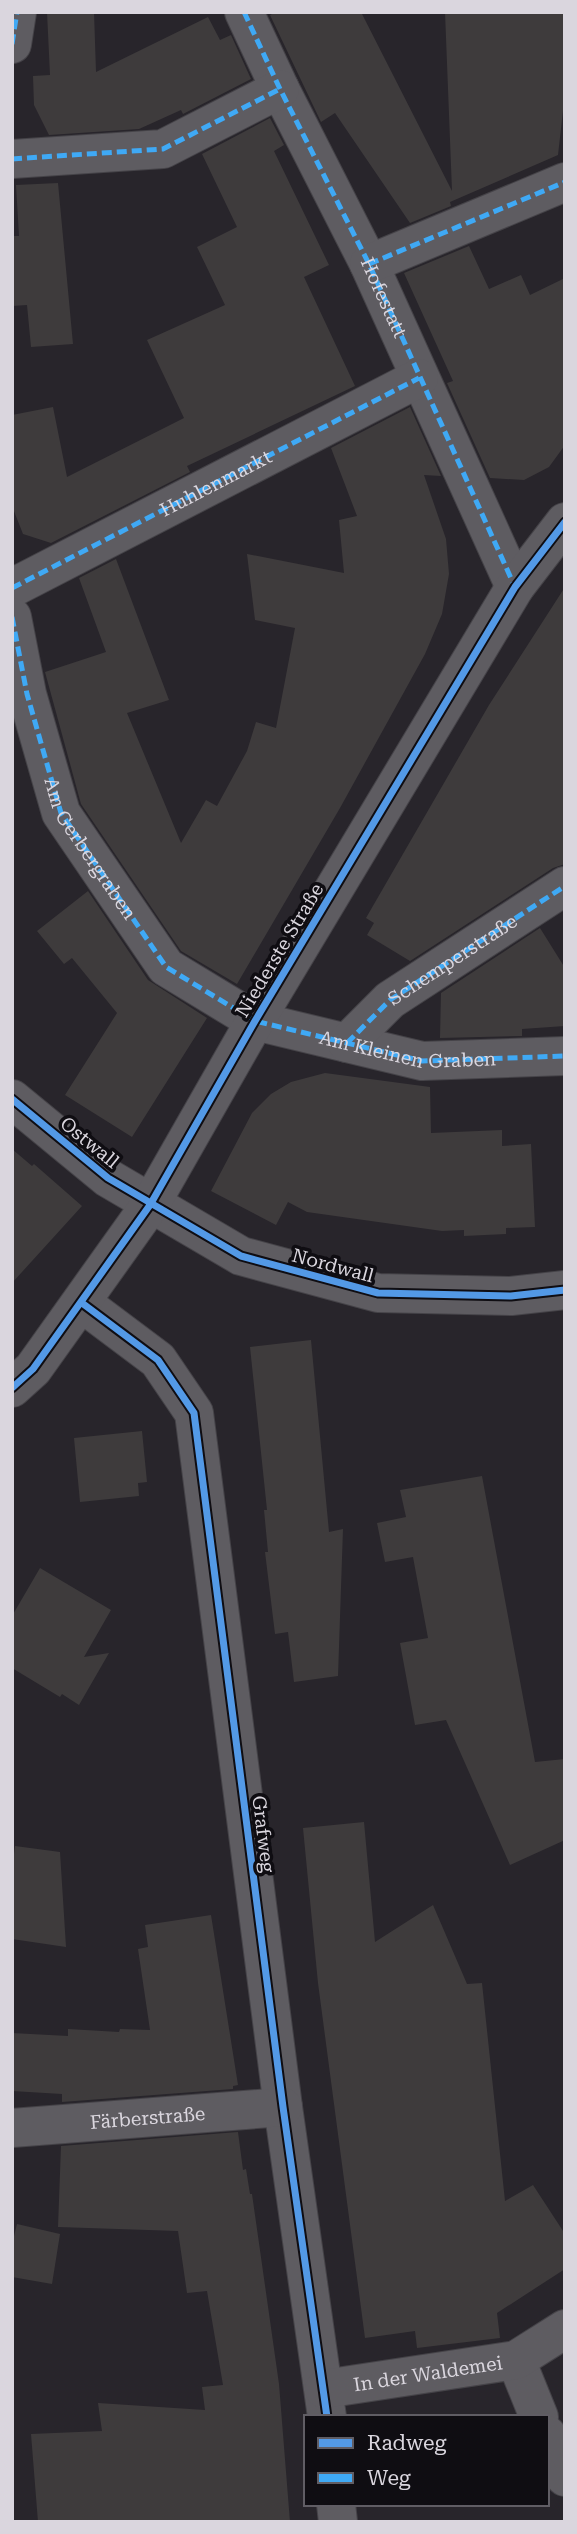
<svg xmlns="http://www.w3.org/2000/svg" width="577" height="2534" viewBox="0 0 577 2534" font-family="'Roboto Serif',serif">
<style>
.building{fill:#3e3b3c}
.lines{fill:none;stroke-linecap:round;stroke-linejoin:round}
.minor-casing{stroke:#454348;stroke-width:40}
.minor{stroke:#5e5c61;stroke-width:38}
.quiet{stroke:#3fa9f5;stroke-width:5;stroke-dasharray:10 5;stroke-linecap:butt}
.cycleway-casing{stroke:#0f0d12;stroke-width:11}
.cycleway{stroke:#5399e6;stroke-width:7}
.labels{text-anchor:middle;stroke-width:7;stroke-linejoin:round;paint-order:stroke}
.street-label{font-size:19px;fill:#dad6de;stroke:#0f0d12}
</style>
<rect width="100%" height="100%" fill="#28252b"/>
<path class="building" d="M 47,12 L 94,12 L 96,72 L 208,17 L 220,40 L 231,35 L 251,79 L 183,114 L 181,110 L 139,129 L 49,135 L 34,105 L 33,76 L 50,75 Z
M 276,12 L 361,12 L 452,191 L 445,12 L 565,12 L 565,93 L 558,155 L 450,202 L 451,206 L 410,223 L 335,113 L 321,122 L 270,15 Z
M 270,118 L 284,145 L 274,151 L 329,265 L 304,277 L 355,386 L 187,466 L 190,472 L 51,543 L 23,534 L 12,506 L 12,415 L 53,407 L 67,477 L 184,418 L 147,340 L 225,305 L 197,247 L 237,227 L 202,154 Z
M 58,183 L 73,344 L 31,347 L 27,305 L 12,306 L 12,236 L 19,236 L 16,185 Z
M 469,246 L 489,289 L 521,275 L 530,295 L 565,278 L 565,445 L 549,467 L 524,480 L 490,478 L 447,383 L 453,381 L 404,273 Z
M 410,407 L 441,476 L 424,475 L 446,539 L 449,574 L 442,614 L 425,654 L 340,808 L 237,984 L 181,951 L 81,804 L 45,672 L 106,652 L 79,578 L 116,559 L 169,700 L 127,713 L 181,843 L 206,800 L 217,806 L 247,751 L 256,722 L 276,728 L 295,628 L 255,620 L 247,554 L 344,573 L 339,520 L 357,516 L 331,448 Z
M 565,587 L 565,864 L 553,868 L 410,961 L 367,935 L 374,923 L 366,918 L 489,705 Z
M 88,891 L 148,980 L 207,1018 L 132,1137 L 65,1095 L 117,1013 L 72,958 L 64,964 L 37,931 Z
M 540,928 L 565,968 L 565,1026 L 522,1029 L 522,1036 L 440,1038 L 441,993 Z
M 325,1073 L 430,1087 L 431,1133 L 502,1130 L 502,1146 L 531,1144 L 535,1227 L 506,1228 L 506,1234 L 464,1236 L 464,1230 L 442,1231 L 307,1212 L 288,1202 L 276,1225 L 211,1191 L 252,1113 L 271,1094 L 291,1082 Z
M 12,1149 L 32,1166 L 34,1164 L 82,1206 L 12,1283 Z
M 311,1340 L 329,1532 L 343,1529 L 338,1676 L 294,1682 L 288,1632 L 275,1634 L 265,1552 L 268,1552 L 264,1510 L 267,1510 L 250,1347 Z
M 142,1431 L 147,1482 L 138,1483 L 139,1496 L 80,1502 L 74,1438 Z
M 482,1476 L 535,1762 L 565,1759 L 565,1840 L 510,1865 L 446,1720 L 415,1725 L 400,1643 L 428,1638 L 413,1557 L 385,1562 L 377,1523 L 406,1517 L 400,1490 Z
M 40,1568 L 111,1610 L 84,1657 L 109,1653 L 79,1705 L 62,1694 L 60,1697 L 12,1668 L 12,1616 Z
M 364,1822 L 375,1942 L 433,1905 L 467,1984 L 482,1983 L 505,2201 L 533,2185 L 565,2234 L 565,2269 L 497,2313 L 500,2338 L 417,2348 L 415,2331 L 365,2338 L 318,1983 L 303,1828 Z
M 15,1846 L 60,1852 L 66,1947 L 12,1939 L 12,1870 Z
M 211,1915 L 238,2085 L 233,2086 L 233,2089 L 62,2102 L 62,2094 L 12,2091 L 12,2033 L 68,2036 L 68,2029 L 119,2032 L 120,2029 L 150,2030 L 138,1949 L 148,1947 L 145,1925 Z
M 238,2132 L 243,2170 L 246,2169 L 250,2194 L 252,2194 L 279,2384 L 290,2522 L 38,2522 L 31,2434 L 102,2431 L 98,2403 L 205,2410 L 202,2387 L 223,2385 L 207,2291 L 187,2293 L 178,2231 L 58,2227 L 61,2146 Z
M 17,2224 L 60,2234 L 52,2284 L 12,2277 L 12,2244 Z"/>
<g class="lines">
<defs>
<g id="minor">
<path id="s1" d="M 244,12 L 280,89 L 369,264 L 515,587"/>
<path d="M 12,44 L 17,12"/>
<path d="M 12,159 L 163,149 L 280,89"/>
<path d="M 369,264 L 565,182"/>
<path id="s2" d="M 12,588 L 419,378"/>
<path d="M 12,617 L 27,694 L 61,813 L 166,967 L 255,1021 L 422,1061 L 565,1056"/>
<path id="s3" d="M 347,1043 L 390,1000 L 565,886"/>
<path d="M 12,1099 L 108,1178 L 241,1256 L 378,1293 L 511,1296 L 565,1290"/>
<path d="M 82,1303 L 158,1360 L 194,1413 L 283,2107 L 327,2417"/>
<path d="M 12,1388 L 33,1369 L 150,1205 L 255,1021 L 515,587 L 565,522"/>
<path id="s4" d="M 12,2128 L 283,2107"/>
<path d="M 516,2360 L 539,2417"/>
<path id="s5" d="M 324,2389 L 516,2360 L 565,2329"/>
<path d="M 547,2435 L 565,2477"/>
<path d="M 336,2504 L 338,2522"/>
</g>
</defs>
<use href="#minor" class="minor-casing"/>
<use href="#minor" class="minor"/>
<g class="quiet">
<path d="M 244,12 L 280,89 L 369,264 L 515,587 L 518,584"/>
<path d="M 12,44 L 17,12"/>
<path d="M 12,159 L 163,149 L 280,89"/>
<path d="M 369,264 L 565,182"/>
<path d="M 12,588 L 419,378"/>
<path id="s6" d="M 12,617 L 27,694 L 61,813 L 166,967 L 255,1021 L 422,1061 L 565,1056"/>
<path d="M 347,1043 L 390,1000 L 565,886"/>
</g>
<defs>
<path id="cycleway" d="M 12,1099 L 108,1178 L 241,1256 L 378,1293 L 511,1296 L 565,1290
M 82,1303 L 158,1360 L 194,1413 L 283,2107 L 327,2417
M 12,1388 L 33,1369 L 150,1205 L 255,1021 L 515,587 L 565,522"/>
</defs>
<use href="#cycleway" class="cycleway-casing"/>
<use href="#cycleway" class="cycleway"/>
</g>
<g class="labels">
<g class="street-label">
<text dy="7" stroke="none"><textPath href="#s1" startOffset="318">Hofestatt</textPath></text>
<text dy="7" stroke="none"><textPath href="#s2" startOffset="229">Huhlenmarkt</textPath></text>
<text dy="7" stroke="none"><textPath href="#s6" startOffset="247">Am Gerbergraben</textPath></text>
<text transform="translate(279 950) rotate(-59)" y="7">Niederste Straße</text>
<text dy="7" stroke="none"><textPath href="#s3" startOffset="135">Schemperstraße</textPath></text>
<text dy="7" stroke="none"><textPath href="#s6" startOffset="649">Am Kleinen Graben</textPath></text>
<text transform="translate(90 1142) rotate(39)" y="7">Ostwall</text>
<text transform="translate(333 1265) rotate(15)" y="7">Nordwall</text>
<text transform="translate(264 1834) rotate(83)" y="7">Grafweg</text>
<text dy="7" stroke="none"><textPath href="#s4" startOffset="136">Färberstraße</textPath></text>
<text dy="7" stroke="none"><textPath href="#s5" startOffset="105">In der Waldemei</textPath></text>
</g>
</g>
<rect width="577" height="2534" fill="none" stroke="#dad6de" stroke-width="28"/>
<rect x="304" y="2415" width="245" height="91" fill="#0f0d12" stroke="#605d64" stroke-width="2"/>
<rect x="318" y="2438" width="35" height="10" fill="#5399e6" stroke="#605d64" stroke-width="2"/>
<text x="367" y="2450" font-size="21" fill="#dad6de">Radweg</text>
<rect x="318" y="2473" width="35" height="10" fill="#3fa9f5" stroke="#605d64" stroke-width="2"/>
<text x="367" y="2485" font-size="21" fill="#dad6de">Weg</text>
</svg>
